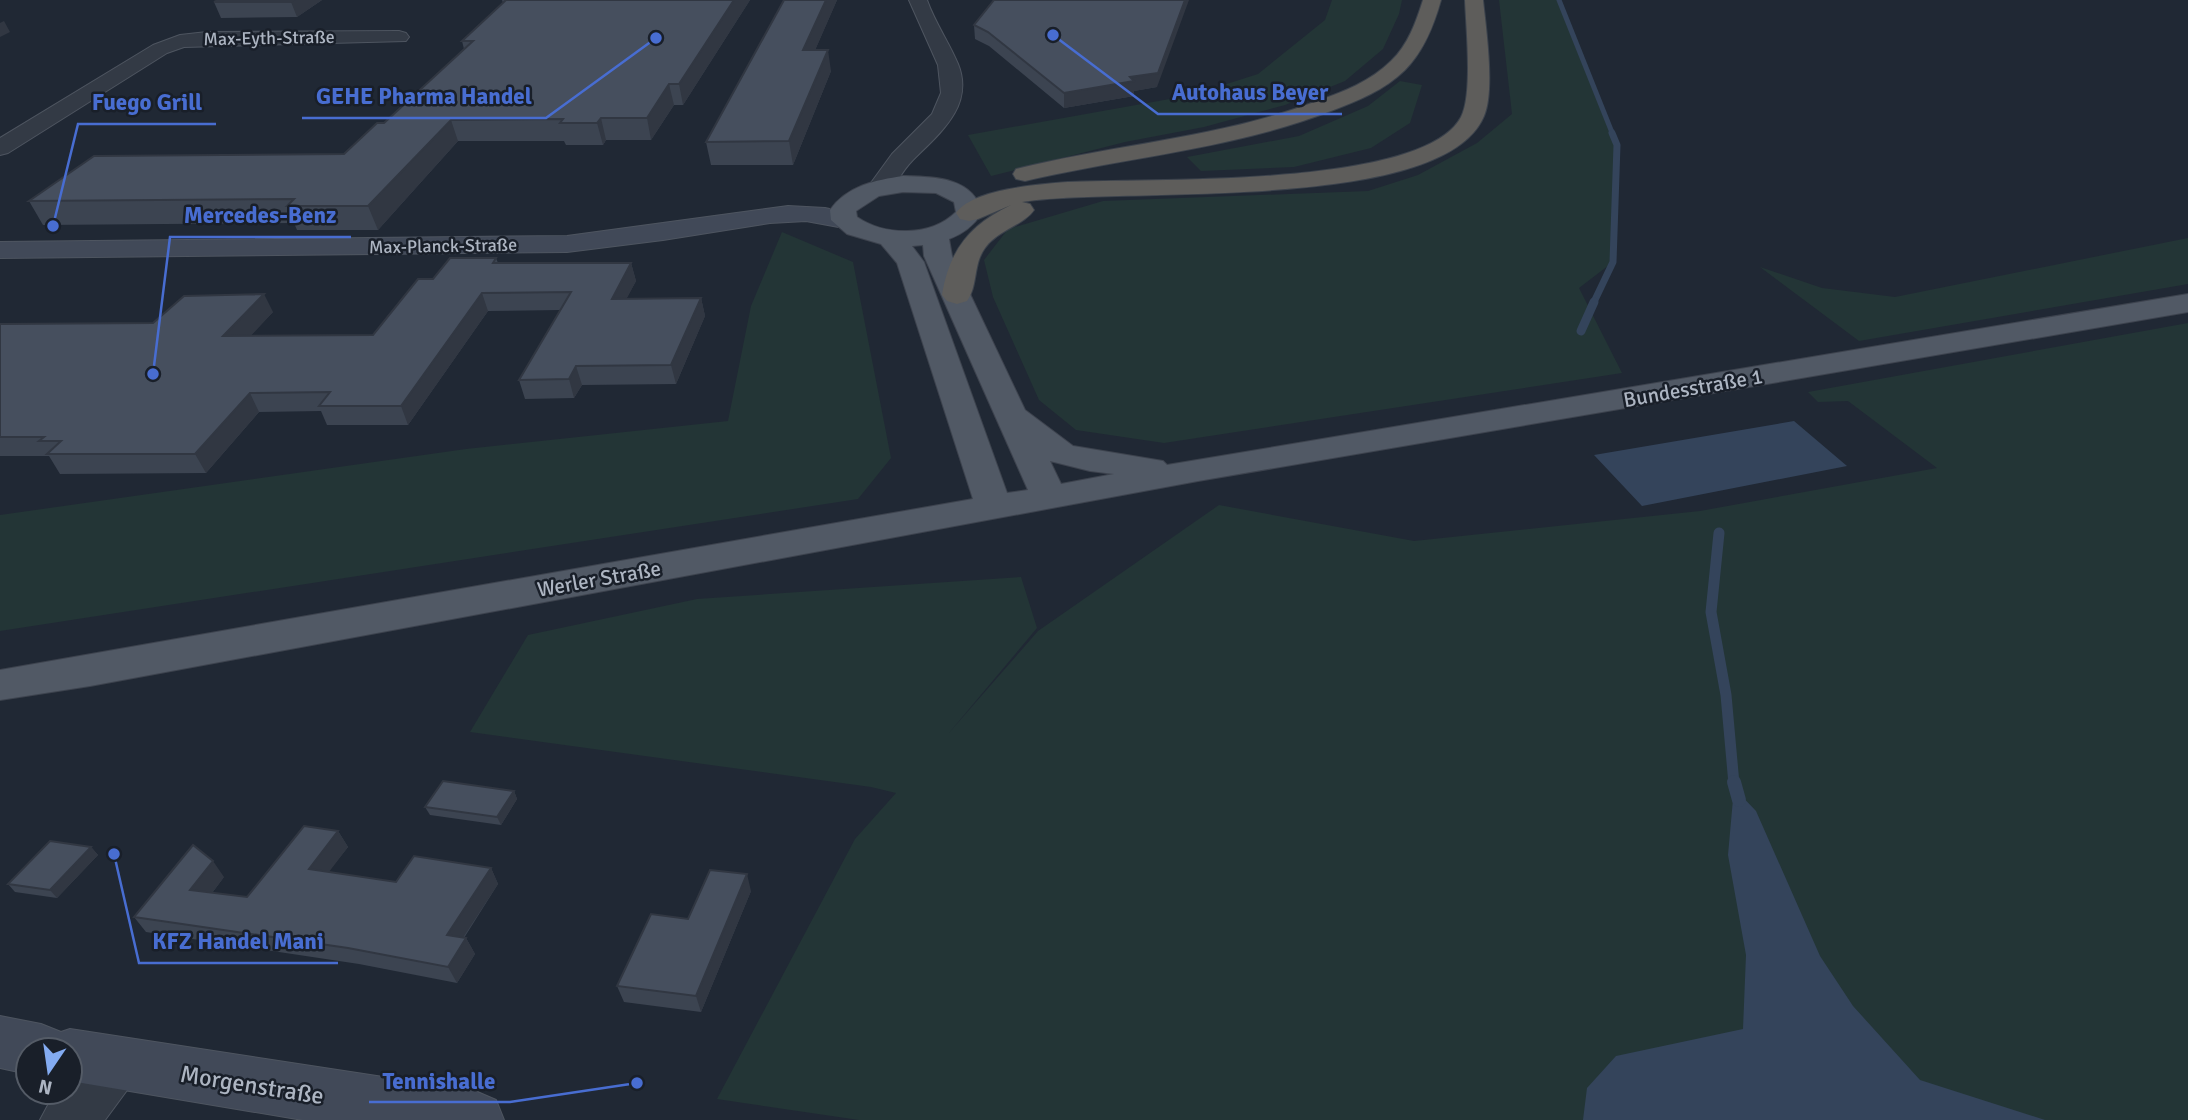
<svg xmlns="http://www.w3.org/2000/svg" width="2188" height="1120" viewBox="0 0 2188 1120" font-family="Signika,sans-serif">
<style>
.green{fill:#233536}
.water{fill:#34445b}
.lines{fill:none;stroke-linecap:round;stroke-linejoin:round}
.stream-far4{stroke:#34445b;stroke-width:5}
.stream-far3{stroke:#34445b;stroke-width:7}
.stream-far2{stroke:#34445b;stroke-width:9}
.stream-far1{stroke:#34445b;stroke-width:11}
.stream{stroke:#34445b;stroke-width:14}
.minor-casing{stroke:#4e5560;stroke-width:2}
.secondary-casing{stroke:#4e5560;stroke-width:2}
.primary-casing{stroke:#3d434e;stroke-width:2}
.trunk-casing{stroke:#3b424c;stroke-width:2}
.minor{fill:#333a45;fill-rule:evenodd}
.secondary{fill:#414958;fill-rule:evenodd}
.primary{fill:#515965;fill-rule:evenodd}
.trunk{fill:#5e5d5b;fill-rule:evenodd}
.wall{fill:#3c4451}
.shaded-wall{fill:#313742}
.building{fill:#464f5e;stroke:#313742;stroke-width:2}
.labels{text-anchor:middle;stroke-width:5;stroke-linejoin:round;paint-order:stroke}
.far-street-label{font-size:18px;fill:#adb5c2;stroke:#191f29}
.street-label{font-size:21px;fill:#adb5c2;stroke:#191f29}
.near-street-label{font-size:24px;fill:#adb5c2;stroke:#191f29}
.leader{fill:none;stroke:#486dd1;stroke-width:2.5}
.callout-dot{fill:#486dd1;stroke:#191f29;stroke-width:2.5}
.callout-label{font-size:23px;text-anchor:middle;font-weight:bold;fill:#486dd1;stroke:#191f29;stroke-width:5;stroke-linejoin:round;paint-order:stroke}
</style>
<rect width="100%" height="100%" fill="#202834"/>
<path class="green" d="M 1332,0 L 1402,0 L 1399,14 L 1383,49 L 1345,81 L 1285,105 L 1204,127 L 1125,142 L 991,176 L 968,135 L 1192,95 L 1258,74 L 1325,20 Z
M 1499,0 L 1559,0 L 1617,145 L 1613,262 L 1579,288 L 1622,373 L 1164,443 L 1076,430 L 1039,400 L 993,297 L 984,260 L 1008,229 L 1103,201 L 1368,191 L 1418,175 L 1477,143 L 1512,114 Z
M 1400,81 L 1422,85 L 1410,123 L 1371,148 L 1294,167 L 1201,171 L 1187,157 L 1299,136 L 1368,106 Z
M 782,232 L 853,262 L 891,458 L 858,499 L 0,631 L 0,515 L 466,449 L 728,421 L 751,306 Z
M 2188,238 L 2188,284 L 1859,341 L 1760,267 L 1822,288 L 1895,297 Z
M 2188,323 L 2188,1120 L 859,1120 L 717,1099 L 855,839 L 896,793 L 871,787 L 470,732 L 528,635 L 697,599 L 1021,577 L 1037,628 L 948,734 L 1038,631 L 1219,505 L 1414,541 L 1700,511 L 1937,468 L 1848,401 L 1818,402 L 1808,392 Z"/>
<path class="water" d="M 1794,421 L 1847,466 L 1642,506 L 1594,455 Z
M 1734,788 L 1756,811 L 1820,956 L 1853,1006 L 1920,1080 L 2045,1120 L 1583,1120 L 1587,1088 L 1616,1056 L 1743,1029 L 1746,955 L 1728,855 Z"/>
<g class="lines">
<path class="stream-far4" d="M 1559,0 L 1613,135"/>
<path class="stream-far3" d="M 1593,304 L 1613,262 L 1617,145 L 1612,133"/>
<path class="stream-far2" d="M 1581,331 L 1594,302"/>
<path class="stream-far1" d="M 1719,533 L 1711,612 L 1726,695 L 1734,784"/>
<path class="stream" d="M 1734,782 L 1739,800"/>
<defs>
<path id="minor" d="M 909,0 L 927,0 C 935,23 949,42 958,64 C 975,106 939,134 912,161 C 903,170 897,182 890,192 L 881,195 L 872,192 L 868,187 L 892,154 L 932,114 L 941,93 L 938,65 Z
M 399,31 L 406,33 L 409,37 L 406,41 L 184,47 L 167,53 L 8,153 L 0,155 L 0,138 L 153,45 L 180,35 L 207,32 Z
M 113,1036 L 133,1044 L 141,1063 L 133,1082 L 105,1120 L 40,1120 L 55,1092 L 70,1092 L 70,1073 L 93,1044 Z"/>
<path id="secondary" d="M 788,206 L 825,208 L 853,214 L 857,220 L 853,226 L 844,228 L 806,221 L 770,223 L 663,240 L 567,252 L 0,258 L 0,242 L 567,236 Z
M 0,1016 L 41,1024 L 61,1032 L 70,1029 L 475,1091 L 496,1100 L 504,1120 L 303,1120 L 70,1081 L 70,1050 L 28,1050 L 28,1074 L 0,1068 Z"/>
<path id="primary" d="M 903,176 C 935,177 974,177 982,213 C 974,225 963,234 949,239 L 952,256 L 1025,410 L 1073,446 L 1163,461 L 1167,465 L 2188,294 L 2188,312 L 1198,481 L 90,686 L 0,700 L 0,670 L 973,499 L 897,263 L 881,244 L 847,234 L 831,220 L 830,210 C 847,186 875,180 903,176 ZM 903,192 L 936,193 L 954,202 L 956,212 C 931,237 885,236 857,217 L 856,211 L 879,196 ZM 923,245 L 924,256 L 1028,490 L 1007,493 L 924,262 L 912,246 ZM 1050,461 L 1090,471 L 1114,474 L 1061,484 Z"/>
<path id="trunk" d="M 1423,0 L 1441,0 C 1434,25 1424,51 1405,70 C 1385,90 1357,101 1331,111 C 1233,149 1127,157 1025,181 L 1016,179 L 1013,174 L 1016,169 C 1116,144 1220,138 1317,101 C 1343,92 1371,81 1391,61 C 1408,45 1416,22 1423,0 Z
M 1465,0 L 1483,0 C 1486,28 1495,91 1484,116 C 1443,215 1115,186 1022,202 L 1030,204 L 1034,210 C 1024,225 998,230 985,248 C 973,264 978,286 967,301 L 957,304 L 947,301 L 942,295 C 949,250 971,224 1011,205 L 978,219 L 969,221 L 960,219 L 956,213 C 972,189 1041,184 1068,182 C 1144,178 1423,189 1461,117 C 1473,94 1466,27 1465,0 Z"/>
</defs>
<use href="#minor" class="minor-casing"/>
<use href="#secondary" class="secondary-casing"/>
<use href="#primary" class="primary-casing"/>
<use href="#trunk" class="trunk-casing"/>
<use href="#minor" class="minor"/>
<use href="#secondary" class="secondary"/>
<use href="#primary" class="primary"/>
<use href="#trunk" class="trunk"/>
</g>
<path class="wall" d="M 322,0 L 297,17 L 221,18 L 214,2 Z
M 502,0 L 750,0 L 683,105 L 674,105 L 651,140 L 606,140 L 603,145 L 566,145 L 564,141 L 458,141 L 378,230 L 297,230 L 294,223 L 43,225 L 29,201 L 344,154 L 384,123 L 464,49 L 462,41 L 503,3 Z
M 784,0 L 837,0 L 815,50 L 831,71 L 793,165 L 711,165 L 706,142 Z
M 974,25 L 1157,87 L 1134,91 L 1134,96 L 1064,108 L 989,46 L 975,39 Z
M 496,258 L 498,263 L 631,263 L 636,281 L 626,299 L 701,298 L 705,316 L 676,384 L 582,385 L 574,398 L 525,399 L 519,380 L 560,310 L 488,311 L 408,425 L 327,425 L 321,411 L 259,412 L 206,473 L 60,474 L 49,456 L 0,456 L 0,324 L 153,323 L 273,312 L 250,336 L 373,335 L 433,279 Z
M 514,791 L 517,799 L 501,825 L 430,815 L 425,807 Z
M 338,831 L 348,847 L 328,872 L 396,882 L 491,868 L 498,884 L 464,938 L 466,938 L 475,954 L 457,983 L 359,964 L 146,932 L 134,917 L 224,877 L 212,893 L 247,897 Z
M 91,847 L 98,855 L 57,898 L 15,892 L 8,884 Z
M 751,891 L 701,1012 L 624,1002 L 617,986 L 688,919 Z"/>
<path class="shaded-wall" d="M 294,0 L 322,0 L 297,17 L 291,2 Z
M 734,0 L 750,0 L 683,105 L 679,84 Z
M 826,0 L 837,0 L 806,71 L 803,50 Z
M 1185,0 L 1189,0 L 1157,87 L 1134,91 L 1134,96 L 1064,108 L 1064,93 L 1130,77 Z
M 4,21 L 10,32 L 0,37 L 0,23 Z
M 828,50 L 831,71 L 793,165 L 789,141 Z
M 669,84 L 674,105 L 651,140 L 647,118 Z
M 601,118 L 606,140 L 603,145 L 597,123 Z
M 451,120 L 458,141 L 378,230 L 368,206 Z
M 631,263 L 636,281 L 617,317 L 612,299 Z
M 482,293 L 488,311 L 408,425 L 401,406 Z
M 264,294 L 273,312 L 233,355 L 223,336 Z
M 701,298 L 705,316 L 676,384 L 671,365 Z
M 576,366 L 582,385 L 574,398 L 569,379 Z
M 250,393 L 259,412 L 206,473 L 195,454 Z
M 514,791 L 517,799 L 501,825 L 497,817 Z
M 338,831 L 348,847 L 319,885 L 309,869 Z
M 91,847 L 98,855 L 57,898 L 50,890 Z
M 213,861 L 224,877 L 202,906 L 190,890 Z
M 491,868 L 498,884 L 455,950 L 447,935 Z
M 747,874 L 751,891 L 701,1012 L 696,996 Z
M 466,938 L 475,954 L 457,983 L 448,967 Z"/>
<path class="building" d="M 218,0 L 294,0 L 291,2 L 214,2 Z
M 506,0 L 734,0 L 679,84 L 669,84 L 647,118 L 601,118 L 597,123 L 560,123 L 563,119 L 451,120 L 368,206 L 287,206 L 294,199 L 29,201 L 94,156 L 344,154 L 377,123 L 384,123 L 473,41 L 462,41 Z
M 784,0 L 826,0 L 803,50 L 828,50 L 789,141 L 706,142 Z
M 994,0 L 1185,0 L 1158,73 L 1130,77 L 1134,81 L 1064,93 L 988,32 L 974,25 Z
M 450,258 L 496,258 L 493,263 L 631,263 L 612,299 L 701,298 L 671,365 L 576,366 L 569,379 L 519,380 L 571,292 L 482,293 L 401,406 L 319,406 L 330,392 L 250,393 L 195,454 L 47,454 L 61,441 L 39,441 L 44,437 L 0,437 L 0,324 L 153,323 L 184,296 L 264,294 L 223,336 L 373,335 L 418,279 L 433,279 Z
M 443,781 L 514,791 L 497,817 L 425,807 Z
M 304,826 L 338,831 L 309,869 L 396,882 L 414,856 L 491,868 L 447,935 L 466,938 L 448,967 L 348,948 L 134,917 L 193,845 L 213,861 L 190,890 L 247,897 Z
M 50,841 L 91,847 L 50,890 L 8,884 Z
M 710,870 L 747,874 L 696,996 L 617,986 L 651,914 L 688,919 Z"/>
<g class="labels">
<g class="far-street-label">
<text transform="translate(269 38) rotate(-1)" y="6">Max-Eyth-Straße</text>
<text transform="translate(443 246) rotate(-1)" y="6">Max-Planck-Straße</text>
</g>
<g class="street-label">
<text transform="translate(1693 388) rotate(-10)" y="7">Bundesstraße 1</text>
<text transform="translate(599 579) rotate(-10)" y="7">Werler Straße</text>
</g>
<g class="near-street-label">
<text transform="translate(252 1085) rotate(9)" y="8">Morgenstraße</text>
</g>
</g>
<path class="leader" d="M1053 35L1158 114H1342M656 38L546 118H302M53 226L78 124H216M153 374L170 237H351M114 854L139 963H338M637 1083L510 1102H369"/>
<g class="callout-dot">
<circle cx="1053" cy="35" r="7"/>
<circle cx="656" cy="38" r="7"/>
<circle cx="53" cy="226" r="7"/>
<circle cx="153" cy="374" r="7"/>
<circle cx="114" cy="854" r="7"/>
<circle cx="637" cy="1083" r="7"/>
</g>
<g class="callout-label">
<text x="1250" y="100">Autohaus Beyer</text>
<text x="424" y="104">GEHE Pharma Handel</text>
<text x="147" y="110">Fuego Grill</text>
<text x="260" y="223">Mercedes-Benz</text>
<text x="238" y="949">KFZ Handel Mani</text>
<text x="439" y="1089">Tennishalle</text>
</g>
<g transform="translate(49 1071) rotate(193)"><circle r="33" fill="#191f29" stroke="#545b66" stroke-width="2"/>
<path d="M0-5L12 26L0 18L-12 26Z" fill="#83abf1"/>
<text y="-10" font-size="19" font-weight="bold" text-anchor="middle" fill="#adb5c2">N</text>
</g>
</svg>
